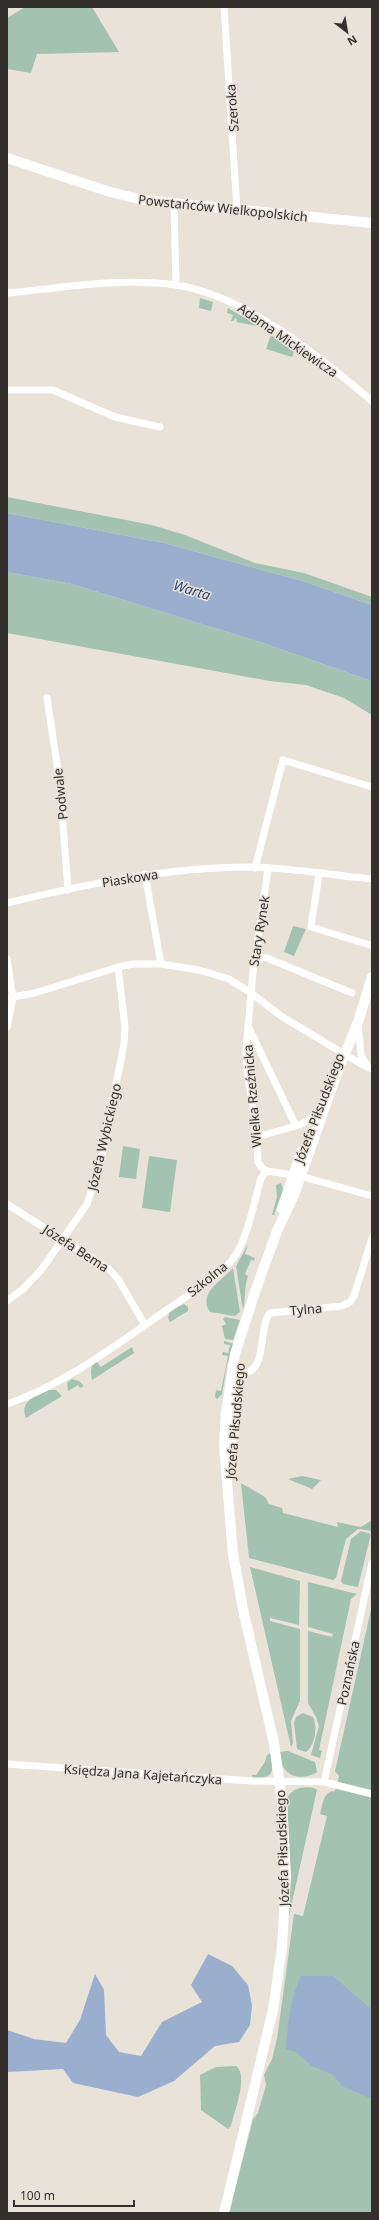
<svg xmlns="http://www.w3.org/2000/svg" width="379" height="2220" viewBox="0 0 379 2220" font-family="'Noto Sans',sans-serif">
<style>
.green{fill:#a4c2b2}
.water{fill:#9aafcd}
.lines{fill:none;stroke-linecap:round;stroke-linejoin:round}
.street{stroke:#fff;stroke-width:7}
.secondary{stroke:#fff;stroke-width:10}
.labels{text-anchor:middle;stroke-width:3;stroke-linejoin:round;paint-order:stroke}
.street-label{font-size:13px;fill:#33302d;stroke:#e8e2d9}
.water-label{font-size:14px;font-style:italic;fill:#2a4670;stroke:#e8e2d9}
</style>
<rect width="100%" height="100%" fill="#e8e2d9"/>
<path class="green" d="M 25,7 L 92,7 L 119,52 L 37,54 L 31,73 L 7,69 L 7,18 Z
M 200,298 L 213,302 L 211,311 L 199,308 Z
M 228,308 L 258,326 L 236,322 L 237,319 L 235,318 L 234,321 L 231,321 L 233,315 L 227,313 Z
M 271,335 L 294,352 L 292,357 L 266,349 Z
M 7,497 L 152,525 L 185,535 L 255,563 L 304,573 L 372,597 L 372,605 L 302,581 L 164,543 L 7,513 Z
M 7,572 L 72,584 L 260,642 L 372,681 L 372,715 L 344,698 L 306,685 L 270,681 L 7,633 Z
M 293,926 L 306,929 L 294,956 L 284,952 Z
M 123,1146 L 140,1149 L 136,1179 L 119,1177 Z
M 149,1156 L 177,1160 L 170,1212 L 142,1208 Z
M 281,1183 L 283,1190 L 274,1215 L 272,1215 L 277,1197 L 276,1185 Z
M 248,1244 L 245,1254 L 255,1258 L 254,1261 L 251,1260 L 245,1274 L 248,1276 C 244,1287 246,1298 243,1310 L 236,1266 Z
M 233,1268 L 240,1312 L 235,1316 L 210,1312 C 197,1293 223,1280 233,1268 Z
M 184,1304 L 188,1307 L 188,1311 L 170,1322 L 168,1318 L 170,1311 Z
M 225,1317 L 240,1320 L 233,1340 L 225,1339 L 222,1326 L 226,1324 L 223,1319 Z
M 224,1341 L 235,1344 L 227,1364 L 222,1394 L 217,1399 L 215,1397 L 216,1390 L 221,1391 L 228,1356 L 222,1355 L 223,1352 L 228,1353 L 230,1345 L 224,1344 Z
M 132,1347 L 134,1353 L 92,1380 C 91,1373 89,1365 97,1362 L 101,1367 Z
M 72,1379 L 79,1381 L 84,1386 L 80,1388 L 78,1385 L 68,1391 L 67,1383 Z
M 48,1390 L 56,1390 L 62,1396 L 26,1418 C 19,1401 35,1397 48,1390 Z
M 302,1476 L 321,1480 L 312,1489 L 288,1479 Z
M 241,1483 L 265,1497 L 269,1504 L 282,1508 L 283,1513 L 338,1527 L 337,1522 L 361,1527 L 372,1520 L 372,1531 L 358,1529 L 346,1539 L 336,1578 L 333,1580 L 249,1558 Z
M 361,1531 L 371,1534 L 358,1587 L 343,1584 L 341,1581 L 351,1539 Z
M 250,1567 L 300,1581 L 299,1625 L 270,1618 L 270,1621 L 300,1629 L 300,1701 L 291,1721 L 293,1743 L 291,1747 Z
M 308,1582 L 357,1594 L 351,1599 L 319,1750 L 322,1751 L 320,1758 L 311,1755 L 319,1726 L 316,1717 L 308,1703 L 308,1631 L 332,1637 L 333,1634 L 308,1627 Z
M 372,1605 L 372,2213 L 229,2213 L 253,2119 L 258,2113 L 266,2085 L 264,2075 L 272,2059 L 277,2039 L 294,1914 L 303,1916 L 327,1816 L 320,1814 C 323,1803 323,1792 335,1791 L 339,1776 L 335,1771 Z
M 303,1713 L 313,1717 C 318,1727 315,1745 306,1752 L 297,1749 L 294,1723 L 296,1717 Z
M 288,1751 L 315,1762 L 317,1772 C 308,1779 290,1779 284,1768 C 281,1763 281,1757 280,1752 Z
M 271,1753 C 273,1773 275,1778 253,1778 L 252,1775 L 256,1775 L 265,1762 L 267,1755 Z
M 314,1788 L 317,1790 L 289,1916 L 290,1866 L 287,1799 C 291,1788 304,1786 314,1788 Z
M 236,2066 C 249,2075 234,2112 231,2126 L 228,2129 L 201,2110 L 200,2075 L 216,2067 Z"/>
<path class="water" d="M 7,513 L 164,543 L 302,581 L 372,605 L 372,681 L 260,642 L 72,584 L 7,572 Z
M 208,1954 L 232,1966 L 248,1985 L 252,2005 L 250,2025 L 239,2042 L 215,2046 L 174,2081 L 138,2097 L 73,2083 L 63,2069 L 7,2072 L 7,2030 L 34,2039 L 66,2043 L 80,2020 L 95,1974 L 104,1990 L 106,2035 L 119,2052 L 141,2056 L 162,2022 L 202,2002 L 191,1985 Z
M 301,1976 L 333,1976 L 372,2010 L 372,2099 L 342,2086 L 333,2075 L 312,2066 L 296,2052 L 286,2049 C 288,2023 290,1999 301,1976 Z"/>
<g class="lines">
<path class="street" d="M 224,7 L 237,210
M 174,205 L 176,285
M 7,293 C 62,288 121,277 176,285 C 245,295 320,357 372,401
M 7,390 L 53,390 L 115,417 L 160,427
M 47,698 L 60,784 L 68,890
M 255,868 L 283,760 L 372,787
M 268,869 L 253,972 L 246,1049 L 247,1071 L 256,1128 L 258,1162 L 262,1168 L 267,1171 L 300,1176 L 372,1196
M 145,874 L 161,964
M 319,874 L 311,927 L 370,945
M 7,903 C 87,884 168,867 251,867 C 289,868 333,875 372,879
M 255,956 L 267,958 L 352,993
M 7,959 L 13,998 L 7,1027
M 7,998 L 35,993 L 118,967 L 133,964 L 161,964 L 199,970 L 229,979 L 251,993 L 281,1016 L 361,1064 L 372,1069
M 358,1022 L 361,1055 L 368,1067
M 248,1026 L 296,1126
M 257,1137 L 299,1125 L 316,1116
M 7,1204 L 109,1269 L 118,1279 L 145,1325
M 7,1301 L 23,1289 L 42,1269 L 87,1204 L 101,1161 L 124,1044 L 125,1027 L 118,967
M 238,1373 C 270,1377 257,1326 270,1313 L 342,1306 L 350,1302 L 354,1296 L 372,1238
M 7,1404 C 68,1383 121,1341 174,1305 C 195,1290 220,1277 235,1256 C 247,1239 255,1199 261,1178 L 267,1171
M 7,1764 L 252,1781 L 324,1782 L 372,1794
M 324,1782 L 372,1563"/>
<path class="secondary" d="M 7,158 L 107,191 L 143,200 L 372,223
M 282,1209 L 301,1152
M 230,1463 L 238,1375
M 224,2213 L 273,2010 L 282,1947 L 286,1876 L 282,1802 L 274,1743 L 244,1614 L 233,1554 L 224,1445 L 226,1412 L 235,1354 L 255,1292 L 277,1231 L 294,1195 L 337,1073 L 358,1022 L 372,977"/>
</g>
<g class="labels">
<g class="street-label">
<text transform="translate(232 108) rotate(-94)" y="5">Szeroka</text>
<text transform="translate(223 208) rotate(6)" y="5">Powstańców Wielkopolskich</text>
<text transform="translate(288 340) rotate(35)" y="5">Adama Mickiewicza</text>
<text transform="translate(60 794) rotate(-96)" y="5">Podwale</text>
<text transform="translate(130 878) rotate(-9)" y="5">Piaskowa</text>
<text transform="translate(259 931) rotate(-81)" y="5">Stary Rynek</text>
<text transform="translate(252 1096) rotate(-95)" y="5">Wielka Rzeźnicka</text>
<text transform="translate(319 1108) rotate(-69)" y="5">Józefa Piłsudskiego</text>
<text transform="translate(104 1137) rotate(-77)" y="5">Józefa Wybickiego</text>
<text transform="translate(76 1248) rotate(33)" y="5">Józefa Bema</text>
<text transform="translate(207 1279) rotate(-39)" y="5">Szkolna</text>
<text transform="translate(306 1309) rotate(-5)" y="5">Tylna</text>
<text transform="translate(235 1421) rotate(-85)" y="5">Józefa Piłsudskiego</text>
<text transform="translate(348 1673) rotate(-78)" y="5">Poznańska</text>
<text transform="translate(143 1774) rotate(4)" y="5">Księdza Jana Kajetańczyka</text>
<text transform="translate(282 1848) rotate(-92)" y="5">Józefa Piłsudskiego</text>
</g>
<g class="water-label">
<text transform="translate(192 590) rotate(17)" y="5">Warta</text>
</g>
</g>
<rect width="379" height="2220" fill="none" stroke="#33302d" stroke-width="16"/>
<g transform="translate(347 32) rotate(149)" stroke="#e8e2d9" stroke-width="3" paint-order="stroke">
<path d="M0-3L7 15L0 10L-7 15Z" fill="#33302d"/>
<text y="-6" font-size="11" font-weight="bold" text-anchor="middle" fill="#33302d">N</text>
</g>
<path d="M14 2200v6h120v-6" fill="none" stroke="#33302d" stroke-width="2"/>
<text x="20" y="2200" font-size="12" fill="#33302d" stroke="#e8e2d9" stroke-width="3" paint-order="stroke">100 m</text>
</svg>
